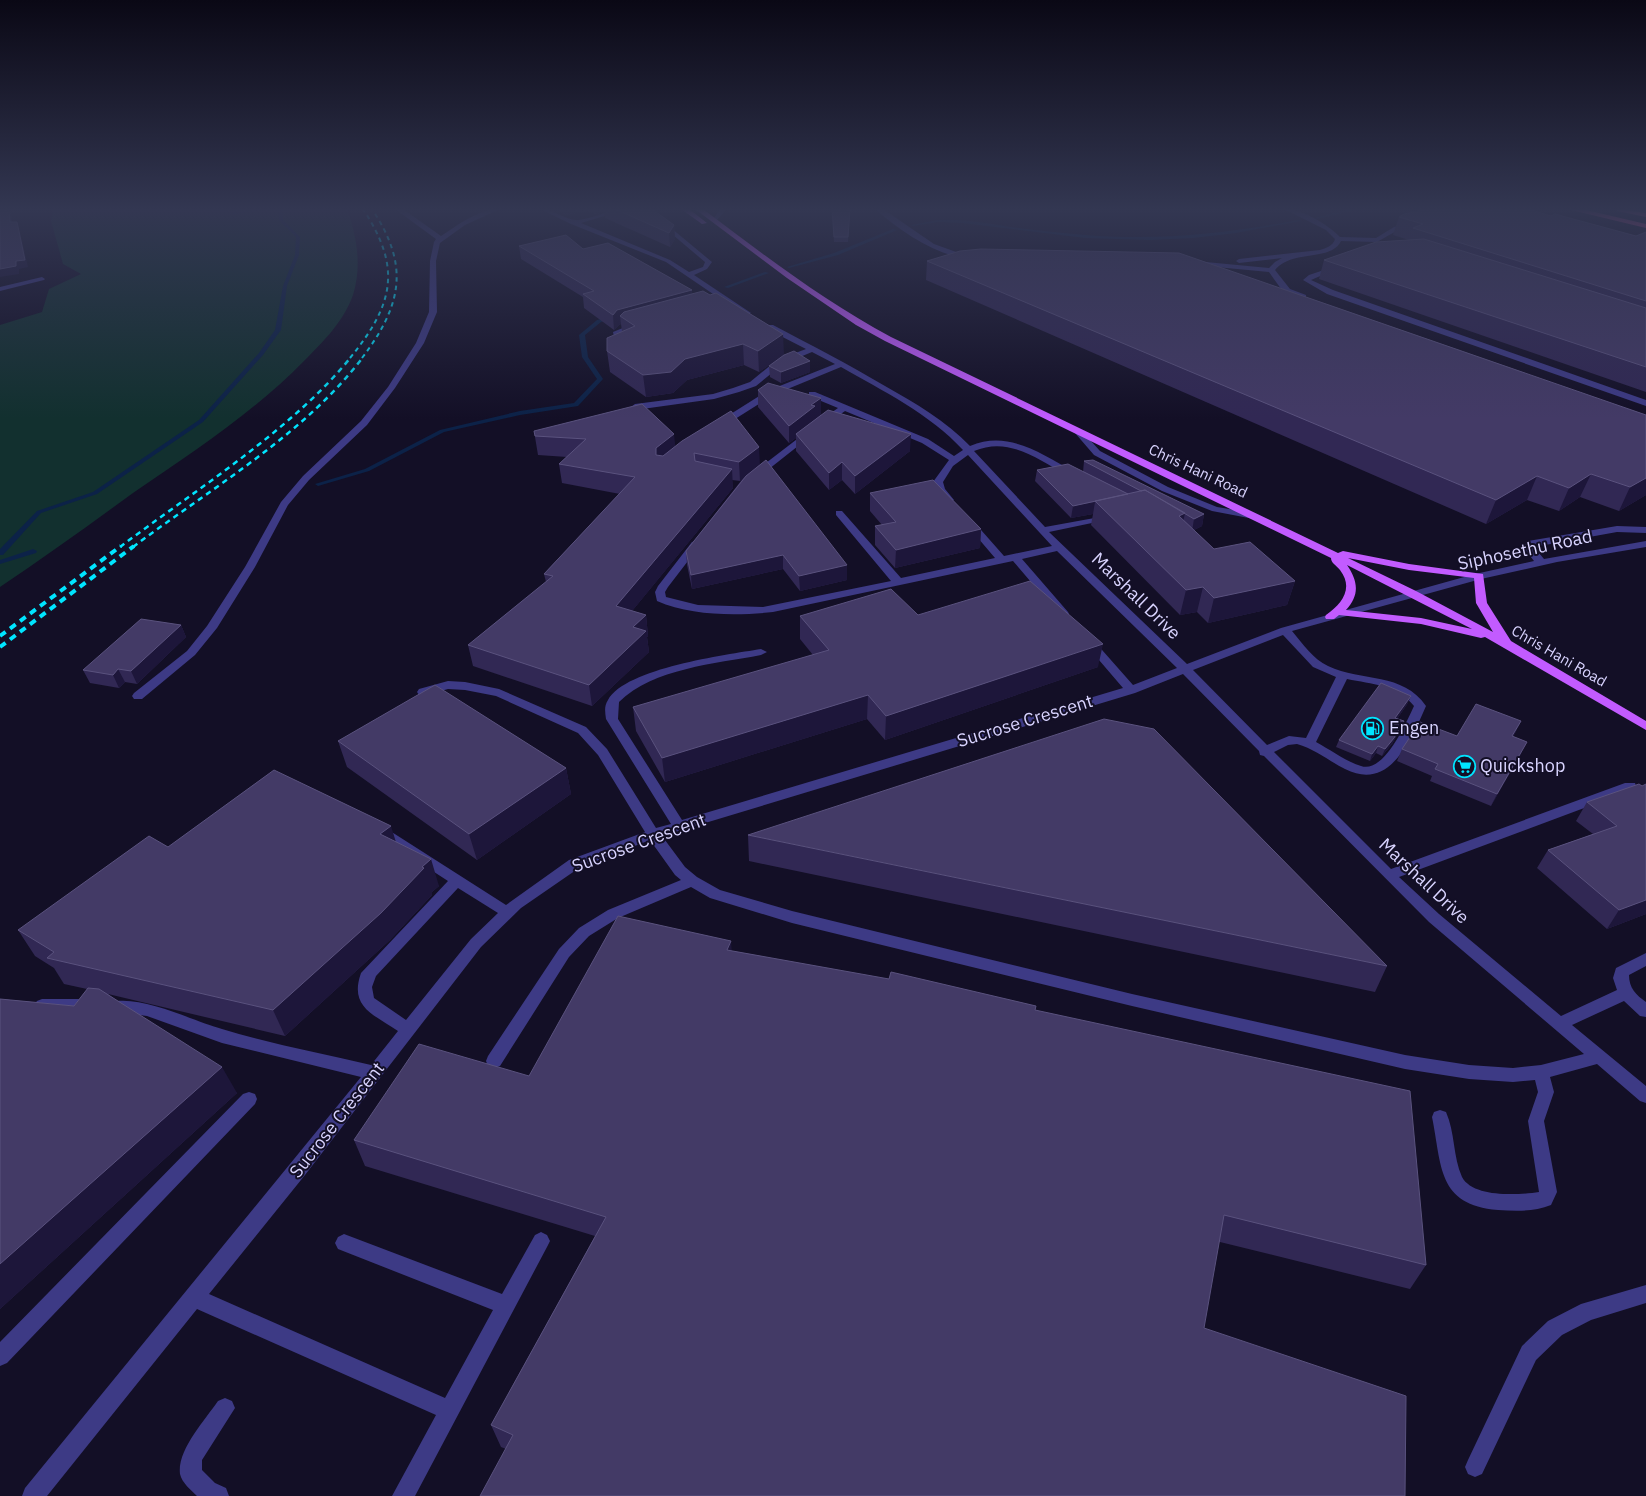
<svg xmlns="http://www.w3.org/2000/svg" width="1646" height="1496" viewBox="0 0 1646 1496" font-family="'IBM Plex Sans',sans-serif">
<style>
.green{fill:#12302f}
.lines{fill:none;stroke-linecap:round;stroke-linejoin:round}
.stream{fill:#0c2248;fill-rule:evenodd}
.minor{fill:#3d3a85;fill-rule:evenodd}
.major{fill:#c25bff;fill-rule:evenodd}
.highway{fill:#ff4fa3;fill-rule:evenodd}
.rail-far2{stroke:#00e5ff;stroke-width:2;stroke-dasharray:4.5 4;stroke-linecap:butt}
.rail-far1{stroke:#00e5ff;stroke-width:2.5;stroke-dasharray:5.5 4.5;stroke-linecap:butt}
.rail{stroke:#00e5ff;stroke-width:4;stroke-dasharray:7 5.5;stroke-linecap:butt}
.wall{fill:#312854}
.shaded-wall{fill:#1d163a}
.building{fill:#433a66;stroke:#5a527e}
.labels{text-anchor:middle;stroke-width:4;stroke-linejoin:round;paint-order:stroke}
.far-street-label{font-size:15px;fill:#d9d4ff;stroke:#130f26}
.street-label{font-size:18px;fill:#d9d4ff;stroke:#130f26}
.poi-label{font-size:18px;fill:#d9d4ff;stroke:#130f26;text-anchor:start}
</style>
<rect width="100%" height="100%" fill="#130f26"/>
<path class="green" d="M 53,209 L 347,209 C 357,237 362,266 353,295 C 344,321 323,342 304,361 C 253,413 193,452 133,493 C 89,525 45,557 0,587 L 0,325 L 42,312 L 49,289 L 81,274 L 63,264 L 51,221 Z"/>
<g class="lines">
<path class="stream" d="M 212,209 L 234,212 L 271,209 L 234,214 Z
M 279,209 L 283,209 L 283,220 L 300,237 L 299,255 L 287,286 L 281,330 L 263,355 L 203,422 L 97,494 L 41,513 L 3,555 L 0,555 L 0,549 L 37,511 L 93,492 L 199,420 L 259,353 L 275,330 L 283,286 L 295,255 L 296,237 L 279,220 Z
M 1349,209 L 1359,209 L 1317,219 L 1315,218 Z
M 938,220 C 962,219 986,223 1010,227 C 1035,230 1061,233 1086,235 C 1158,241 1228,233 1299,220 L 1301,221 L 1236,233 L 1193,238 L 1150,240 L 1085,238 L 962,223 L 938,222 L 913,226 L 911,225 Z
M 893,229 L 897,230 L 838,255 L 789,268 L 787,267 L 834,253 Z
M 765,272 L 769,273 L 728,288 L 724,287 Z
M 611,316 L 613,317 L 613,319 L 601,322 L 585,335 L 588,357 L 603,379 L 578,406 L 520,415 L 444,432 L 369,471 L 318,486 L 315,484 L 365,469 L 440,430 L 520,411 L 574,403 L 597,379 L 582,357 L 579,335 L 597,320 Z
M 33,549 L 37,551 L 36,553 L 0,564 L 0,560 Z"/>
<path class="minor" d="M 395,209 L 403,209 L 441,236 C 458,225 478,209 500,209 L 465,225 L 440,243 L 436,261 L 437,312 L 424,343 L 395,388 L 367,425 L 309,480 L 288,505 L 255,567 L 217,628 L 195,655 L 142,699 L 134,699 L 132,696 L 134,693 L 187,651 L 207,626 L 245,567 L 281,502 L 303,476 L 361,421 L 388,387 L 416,343 L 429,312 L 430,261 L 434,242 L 436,239 Z
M 540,209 C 553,209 567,221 578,220 C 595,218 610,209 628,209 L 581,223 L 670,260 L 689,272 L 703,267 L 705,262 L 660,224 L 665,223 L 712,262 L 707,269 L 694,275 L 751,313 L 744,315 L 666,262 L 571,224 Z
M 720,209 L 727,209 L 716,221 L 712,221 Z
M 875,209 L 883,209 L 934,244 L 970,257 L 967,259 C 932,253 902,232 875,209 Z
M 1284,209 C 1303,209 1327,224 1340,237 L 1376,238 L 1394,227 L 1411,223 L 1414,225 L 1398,230 L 1377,242 L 1341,241 C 1331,262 1292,249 1275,270 L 1290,289 L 1306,295 L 1306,299 L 1303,299 L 1284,293 L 1269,272 L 1195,265 L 1192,263 L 1195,261 L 1269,268 L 1275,262 L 1282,258 L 1239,263 L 1236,261 L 1239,259 L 1320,250 C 1326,248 1333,246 1335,239 L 1326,230 Z
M 1336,266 L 1341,267 L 1311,280 L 1333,290 L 1646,400 L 1646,406 L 1327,294 L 1303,280 L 1309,275 Z
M 42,277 L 45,279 L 44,280 L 0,291 L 0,287 Z
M 635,323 L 642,325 L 621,333 L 624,349 L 617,351 L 613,332 Z
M 767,325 L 773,325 C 811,345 848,364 885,386 C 915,403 946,421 970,446 C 1008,430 1040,453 1073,471 L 1073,475 L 1067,475 C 1037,459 1009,436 974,451 L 1045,527 L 1111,515 L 1111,519 L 1049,532 L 1187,664 L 1281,628 L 1475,574 L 1534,561 L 1523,547 L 1528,541 L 1617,526 L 1646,527 L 1646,533 L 1617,532 L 1534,547 L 1544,559 L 1646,541 L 1646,547 L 1557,562 L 1481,579 L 1292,631 C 1303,644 1313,659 1328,666 C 1362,682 1403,672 1426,706 C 1411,740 1390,792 1345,769 C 1329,761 1315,749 1297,744 L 1288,745 L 1274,752 L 1391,869 L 1625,783 L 1635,783 L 1636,786 L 1635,789 L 1399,877 L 1439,914 L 1561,1016 L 1617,990 L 1613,978 L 1616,968 L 1646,953 L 1646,966 L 1629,975 C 1629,988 1636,995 1646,1002 L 1646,1017 L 1640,1016 L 1624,1001 L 1572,1025 L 1646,1086 L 1646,1103 L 1640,1101 L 1597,1064 L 1550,1077 L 1554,1092 L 1544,1121 L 1557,1192 L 1551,1205 C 1534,1212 1516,1211 1498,1210 C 1437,1205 1442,1166 1432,1117 L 1434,1112 L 1440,1110 L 1446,1112 C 1455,1132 1453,1157 1462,1177 C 1473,1198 1519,1195 1539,1192 L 1528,1121 L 1538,1092 L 1535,1080 L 1513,1082 L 1469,1079 L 1405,1069 L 1132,1006 L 792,923 L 710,898 L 691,887 L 618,918 L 589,936 L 569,957 L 500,1066 L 494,1068 L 488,1066 L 486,1061 L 488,1056 L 559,949 L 579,928 L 608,910 L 681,880 L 675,875 L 650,840 L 579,868 L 521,908 L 481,947 L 305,1175 L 209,1294 L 445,1398 L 493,1310 L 338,1249 L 335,1243 L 338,1237 L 344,1234 L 502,1294 L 535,1235 L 541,1232 L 547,1235 L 550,1241 L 547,1247 L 415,1496 L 392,1496 L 436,1415 L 197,1309 L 47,1496 L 22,1496 L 25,1488 L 361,1077 L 222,1043 L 147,1016 L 109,1011 L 106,1007 L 109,1003 C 137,993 193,1021 222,1029 C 271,1044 321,1053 371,1065 L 398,1031 C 373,1014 349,1007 361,973 L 448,881 L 377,835 L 375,832 L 377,829 L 387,829 L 506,905 L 569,860 L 645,832 L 598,755 L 578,733 L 496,696 L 465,690 L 448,689 L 423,696 L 419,695 L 417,692 L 419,689 L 448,681 L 465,682 L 499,689 L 586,727 L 607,749 L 656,828 L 671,824 L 606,719 C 605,712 604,706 608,700 C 626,668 725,655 761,649 L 767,652 L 761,655 C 715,664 654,668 619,702 L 618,719 L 682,820 L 1123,688 L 1087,646 L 1085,644 L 1087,642 L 1095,642 L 1133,685 L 1177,668 L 1057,551 L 1022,559 L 1068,612 L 1069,614 L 1068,616 L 1060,616 L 1013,561 L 773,612 C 737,616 691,616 657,601 L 655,592 L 658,586 L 692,542 L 696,541 L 701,544 L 668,587 L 665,592 L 666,597 L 698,605 L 763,607 L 891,581 L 836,515 L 836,511 L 842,511 L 901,578 L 995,558 L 966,524 L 971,521 L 974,522 L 1004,556 L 1052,546 L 968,455 L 953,466 L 943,482 L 945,489 L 954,500 L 949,503 C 940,500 935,490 933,482 L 949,460 L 922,443 L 845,411 L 827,424 L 821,424 L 821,420 L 838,408 L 809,396 L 809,392 L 815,392 L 928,439 L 954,456 L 963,450 C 930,414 883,391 841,367 L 773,395 L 724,426 L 718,426 L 718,422 L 767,391 L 835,364 L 812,352 L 783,364 L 756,386 L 739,392 L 714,399 L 635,410 L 631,407 L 635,404 L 713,394 L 733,388 L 750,382 L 777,360 L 806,349 L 767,329 ZM 1283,635 L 1313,667 L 1336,677 L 1306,738 L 1289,736 L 1267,745 L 1193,670 ZM 1183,674 L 1259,751 L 1260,755 L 1264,756 L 1429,922 L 1584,1054 L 1541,1065 L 1513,1068 L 1469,1065 L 1405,1055 L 1132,994 L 792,911 L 720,890 L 697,877 L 685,867 L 662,836 L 1135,693 ZM 1347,679 C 1372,684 1397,685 1414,706 C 1406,723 1384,774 1361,766 C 1345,761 1331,750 1316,742 ZM 458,888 L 498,913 L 471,939 L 406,1020 L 374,998 L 372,987 L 376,976 Z
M 1079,430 L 1082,431 L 1100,451 L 1168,487 L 1217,507 L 1254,513 L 1259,516 L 1254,519 L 1212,511 L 1162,491 L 1094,455 L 1075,433 Z
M 805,433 L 812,435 L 760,476 L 754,476 L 754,472 Z
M 42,999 L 92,999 L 97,1001 L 100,1005 L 97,1009 L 92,1011 L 42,1011 L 37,1009 L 34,1005 L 37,1001 Z
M 249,1092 L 255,1094 L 257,1099 L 255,1104 L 7,1363 L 0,1366 L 0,1342 L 243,1094 Z
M 1646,1285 L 1646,1303 L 1591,1320 L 1562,1335 L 1536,1360 L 1482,1474 L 1475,1477 L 1468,1474 L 1465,1467 L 1468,1460 L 1522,1346 L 1548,1321 L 1581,1304 Z
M 225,1398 L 232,1401 L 235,1408 L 202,1460 L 202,1470 L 215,1483 L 226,1488 L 229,1496 L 197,1496 C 191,1490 182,1483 180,1474 C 177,1450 205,1420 218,1401 Z"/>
<path class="major" d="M 681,209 L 689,209 L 707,223 L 702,224 Z
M 695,209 L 703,209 C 764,255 824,301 891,337 L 1338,553 L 1343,551 L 1409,564 L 1483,574 L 1487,603 L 1511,641 L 1646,721 L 1646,730 L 1485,637 L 1481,638 L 1421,624 L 1339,615 L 1334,619 L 1326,619 L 1325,617 L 1326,615 C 1342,604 1354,588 1340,570 C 1336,565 1331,563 1331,558 L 885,341 L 856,325 L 787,278 ZM 1348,558 L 1409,570 L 1474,578 L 1476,603 L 1493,632 L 1416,591 ZM 1347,565 L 1472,629 L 1421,618 L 1346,610 C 1360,595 1358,581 1347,565 Z"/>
<path class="highway" d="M 1567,209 L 1582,209 L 1646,224 L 1646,228 Z
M 1617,209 L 1646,213 L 1646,217 L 1617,211 Z"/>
<path class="rail-far2" d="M 350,358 C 394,304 402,268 363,209
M 362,358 C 402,305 410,266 372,209"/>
<path class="rail-far1" d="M 120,547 C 194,491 293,429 351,357
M 133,547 C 210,489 305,434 363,357"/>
<path class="rail" d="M 0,636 L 121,546
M 0,647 L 134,546"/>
</g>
<path class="wall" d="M 559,209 L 652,209 L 674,225 L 675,239 L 670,247 L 605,218 L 604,212 L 596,214 L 588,211 L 565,215 Z
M 832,209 L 850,209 L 848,242 L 834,242 Z
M 1551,216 L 1636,236 L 1646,232 L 1646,392 L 1319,279 L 1324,260 L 1409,240 L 1393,235 L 1399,217 Z
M 519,246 L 583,249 L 693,294 L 810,372 L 781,383 L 770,377 L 769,366 L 781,357 L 759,372 L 744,365 L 687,380 L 673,393 L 646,397 L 610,372 L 607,351 L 622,331 L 621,324 L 619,325 L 614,330 L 584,308 L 583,297 L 521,259 Z
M 927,261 L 1646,415 L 1646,495 L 1619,511 L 1580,497 L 1559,511 L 1527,500 L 1486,524 L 926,280 Z
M 758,390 L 821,398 L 821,415 L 910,451 L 855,494 L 842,480 L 829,490 L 796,451 L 796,438 L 789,443 L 758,407 Z
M 534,431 L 675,446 L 760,465 L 847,580 L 800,591 L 783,569 L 692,589 L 687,565 L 686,551 L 744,477 L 740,481 L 732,480 L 733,488 L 632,611 L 646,615 L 648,636 L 647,637 L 649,652 L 592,706 L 473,666 L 468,645 L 546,582 L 544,574 L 620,494 L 562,483 L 559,464 L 567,457 L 538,455 Z
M 1084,461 L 1204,514 L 1202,526 L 1194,530 L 1214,549 L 1295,581 L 1287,605 L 1208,623 L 1197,612 L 1180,615 L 1091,525 L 1093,514 L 1071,518 L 1035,481 L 1037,470 L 1083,472 Z
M 870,493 L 981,529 L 980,548 L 895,568 L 875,545 L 875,526 L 882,525 L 870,511 Z
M 918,615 L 1098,667 L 885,740 L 867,719 L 665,782 L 636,731 L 633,707 L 813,655 L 800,639 L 800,616 Z
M 181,625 L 186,637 L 137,684 L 125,682 L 119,688 L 90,683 L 83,670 Z
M 1408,703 L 1397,719 L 1401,728 L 1392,744 L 1382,756 L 1376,753 L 1370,761 L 1336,747 L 1339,740 Z
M 1521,721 L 1513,737 L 1527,742 L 1491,806 L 1430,781 L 1432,776 L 1397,761 L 1402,749 Z
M 338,741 L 566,768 L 571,794 L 477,860 L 347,767 Z
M 1642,786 L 1646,914 L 1607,929 L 1537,868 L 1548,850 L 1593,834 L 1576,821 L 1587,802 Z
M 748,835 L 1387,966 L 1375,992 L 749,861 Z
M 396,842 L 439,886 L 432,892 L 432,895 L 390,940 L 285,1036 L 108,994 L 237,1093 L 0,1309 L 0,999 L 74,1006 L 87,989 L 64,984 L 54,968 L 35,956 L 18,930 L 168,847 Z
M 732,951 L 1035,1010 L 1426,1265 L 1410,1289 L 1220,1242 L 506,1449 L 501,1447 L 491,1425 L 595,1236 L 365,1166 L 354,1140 L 529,1076 Z"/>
<path class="shaded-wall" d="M 9,209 L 10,209 L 11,211 L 13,229 L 10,222 Z
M 564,209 L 588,209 L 588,211 L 565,215 Z
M 595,209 L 604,209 L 604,212 L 596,214 Z
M 17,222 L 19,228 L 28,267 L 19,269 L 19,274 L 0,277 L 0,269 L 16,261 Z
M 674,225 L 675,239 L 670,247 L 669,233 Z
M 692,290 L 693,305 L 620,316 L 621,324 L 619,325 L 614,330 L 613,315 L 617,310 Z
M 783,334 L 784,355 L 759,372 L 758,351 Z
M 743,344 L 744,365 L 687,380 L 673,393 L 646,397 L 643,375 L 685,359 Z
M 810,361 L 810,372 L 781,383 L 781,372 Z
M 821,398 L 821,415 L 796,434 L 796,438 L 789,443 L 789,426 L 811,405 Z
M 674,434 L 676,453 L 658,468 L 656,455 L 656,448 Z
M 911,434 L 910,451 L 855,494 L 855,476 Z
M 759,447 L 760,466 L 740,481 L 739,462 Z
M 842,462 L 842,480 L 829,490 L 829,473 Z
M 732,469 L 733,488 L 619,627 L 616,606 Z
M 1591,474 L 1580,497 L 1559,511 L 1569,488 Z
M 1537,476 L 1527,500 L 1486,524 L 1496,500 Z
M 1646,478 L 1646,495 L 1619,511 L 1630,487 Z
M 1095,502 L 1093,514 L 1071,518 L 1073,506 Z
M 1185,513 L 1180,537 L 1179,516 Z
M 1204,514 L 1202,526 L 1192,531 L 1194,519 Z
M 981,529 L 980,548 L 895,568 L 896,550 Z
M 783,555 L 783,569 L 692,589 L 691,575 Z
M 847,565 L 847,580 L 800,591 L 799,576 Z
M 1295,581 L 1287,605 L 1208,623 L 1214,598 Z
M 1203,587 L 1197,612 L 1180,615 L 1186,590 Z
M 646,615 L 648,636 L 647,637 L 649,652 L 592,706 L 589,685 L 633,627 Z
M 181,625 L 186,637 L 137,684 L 131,671 Z
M 1103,644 L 1098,667 L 885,740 L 886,716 Z
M 118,669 L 125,682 L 119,688 L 113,675 Z
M 868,695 L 867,719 L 665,782 L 662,758 Z
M 1411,696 L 1408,703 L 1393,725 L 1395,718 Z
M 1404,721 L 1401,728 L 1392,744 L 1382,756 L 1385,749 Z
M 1521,721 L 1515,733 L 1506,748 L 1512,736 Z
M 1527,742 L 1521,754 L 1491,806 L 1497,794 Z
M 1378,746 L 1376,753 L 1370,761 L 1372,754 Z
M 566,768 L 571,794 L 477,860 L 469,834 Z
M 391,826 L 399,852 L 380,834 Z
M 431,859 L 439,886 L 432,892 L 432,895 L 390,940 L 285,1036 L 273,1010 L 422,867 Z
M 1646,900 L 1646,914 L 1607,929 L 1619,910 Z
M 731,941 L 733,968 L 727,950 Z
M 222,1067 L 237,1093 L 0,1309 L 0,1264 Z"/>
<path class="building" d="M 0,209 L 9,209 L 10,222 L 17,222 L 25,260 L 16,261 L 16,266 L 0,269 Z
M 615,209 L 652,209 L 674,225 L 669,233 Z
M 832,209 L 850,209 L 848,237 L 834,237 Z
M 1430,209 L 1528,209 L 1551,216 L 1555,214 L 1636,236 L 1646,232 L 1646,301 L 1413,228 L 1423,224 L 1399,217 L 1404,214 Z
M 566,235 L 583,249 L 608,243 L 692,290 L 617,310 L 613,315 L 583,294 L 594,291 L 519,246 Z
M 1424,239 L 1646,308 L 1646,367 L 1324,260 L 1376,242 Z
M 981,249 L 1179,253 L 1646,415 L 1646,478 L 1630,487 L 1591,474 L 1569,488 L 1537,476 L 1496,500 L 927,261 L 960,251 Z
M 703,291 L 710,295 L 716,293 L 783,334 L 758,351 L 743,344 L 685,359 L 671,372 L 643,375 L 607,351 L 607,338 L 635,326 L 620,316 L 624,312 Z
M 794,351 L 810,361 L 781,372 L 769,366 L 784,355 Z
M 768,383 L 821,398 L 811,405 L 815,406 L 789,426 L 758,390 Z
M 642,404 L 674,434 L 656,448 L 656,455 L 663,456 L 682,441 L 731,411 L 759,447 L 739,462 L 694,453 L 695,461 L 732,469 L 616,606 L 646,615 L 633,627 L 646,631 L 589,685 L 468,645 L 553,576 L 544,574 L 635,477 L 559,464 L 586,439 L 535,436 L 534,431 Z
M 828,410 L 911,434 L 855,476 L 842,462 L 829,473 L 796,434 Z
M 766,460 L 847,565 L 799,576 L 783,555 L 691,575 L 686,551 L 746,476 Z
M 1093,460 L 1204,514 L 1194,519 L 1145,490 L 1141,491 L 1084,461 Z
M 1068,464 L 1128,494 L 1073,506 L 1037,470 Z
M 933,480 L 981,529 L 896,550 L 875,526 L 896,522 L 870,493 Z
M 1145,490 L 1185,513 L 1179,516 L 1214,549 L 1250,542 L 1295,581 L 1214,598 L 1203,587 L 1186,590 L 1095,501 Z
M 1030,581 L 1103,644 L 886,716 L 868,695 L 662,758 L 633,707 L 829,650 L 800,616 L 891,589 L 918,615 Z
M 141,619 L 181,625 L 131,671 L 118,669 L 113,675 L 83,670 Z
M 1381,683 L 1411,696 L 1395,718 L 1404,721 L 1394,738 L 1385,749 L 1378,746 L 1372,754 L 1339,740 Z
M 435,685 L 566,768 L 469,834 L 338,741 Z
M 1476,704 L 1521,721 L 1512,736 L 1527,742 L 1497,794 L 1435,769 L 1438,764 L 1402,749 L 1420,722 L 1457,736 Z
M 1104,719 L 1154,729 L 1387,966 L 748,835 Z
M 274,770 L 391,826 L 380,834 L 431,859 L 422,867 L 424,868 L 381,913 L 273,1010 L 47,958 L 54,952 L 18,930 L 149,836 L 168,847 Z
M 1639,784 L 1642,786 L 1646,784 L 1646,900 L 1619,910 L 1548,850 L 1617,826 L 1587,802 Z
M 618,916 L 731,941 L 727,950 L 889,979 L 891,972 L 1036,1006 L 1035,1010 L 1410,1091 L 1426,1265 L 1224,1215 L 1204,1328 L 1406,1396 L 1405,1496 L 480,1496 L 513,1435 L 491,1425 L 606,1217 L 354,1140 L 419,1044 L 529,1076 Z
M 88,988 L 99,989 L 222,1067 L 0,1264 L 0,999 L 74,1006 Z"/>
<linearGradient id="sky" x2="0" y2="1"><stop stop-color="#0a0815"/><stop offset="0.5" stop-color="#333752"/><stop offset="1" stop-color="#333752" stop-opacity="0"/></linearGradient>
<rect width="1646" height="419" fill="url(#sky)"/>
<defs>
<symbol id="fuel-ring" viewBox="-11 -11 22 22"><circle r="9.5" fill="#130f26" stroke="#00e5ff" stroke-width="1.5"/><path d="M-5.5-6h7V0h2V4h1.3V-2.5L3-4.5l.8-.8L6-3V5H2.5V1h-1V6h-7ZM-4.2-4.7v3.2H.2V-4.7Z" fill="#00e5ff"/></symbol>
<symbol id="supermarket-ring" viewBox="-11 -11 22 22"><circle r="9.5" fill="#130f26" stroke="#00e5ff" stroke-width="1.5"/><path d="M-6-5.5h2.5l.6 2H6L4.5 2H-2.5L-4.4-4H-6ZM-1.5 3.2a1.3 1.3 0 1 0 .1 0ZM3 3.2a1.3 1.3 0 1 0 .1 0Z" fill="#00e5ff"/></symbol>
</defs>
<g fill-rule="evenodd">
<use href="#fuel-ring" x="1360" y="716" width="25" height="25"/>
<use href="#supermarket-ring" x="1452" y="754" width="25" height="25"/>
</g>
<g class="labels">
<g class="far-street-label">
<text transform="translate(1198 471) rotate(25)" y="5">Chris Hani Road</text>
<text transform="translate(1559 656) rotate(30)" y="5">Chris Hani Road</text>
</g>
<g class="street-label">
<text transform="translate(1525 550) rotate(-12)" y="6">Siphosethu Road</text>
<text transform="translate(1136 596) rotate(44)" y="6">Marshall Drive</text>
<text transform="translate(1025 721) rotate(-17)" y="6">Sucrose Crescent</text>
<text transform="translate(639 843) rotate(-20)" y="6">Sucrose Crescent</text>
<text transform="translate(1424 881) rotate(43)" y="6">Marshall Drive</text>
<text transform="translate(337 1120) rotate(-52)" y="6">Sucrose Crescent</text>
</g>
<g class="poi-label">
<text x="1389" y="734">Engen</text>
<text x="1480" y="772">Quickshop</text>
</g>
</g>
</svg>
